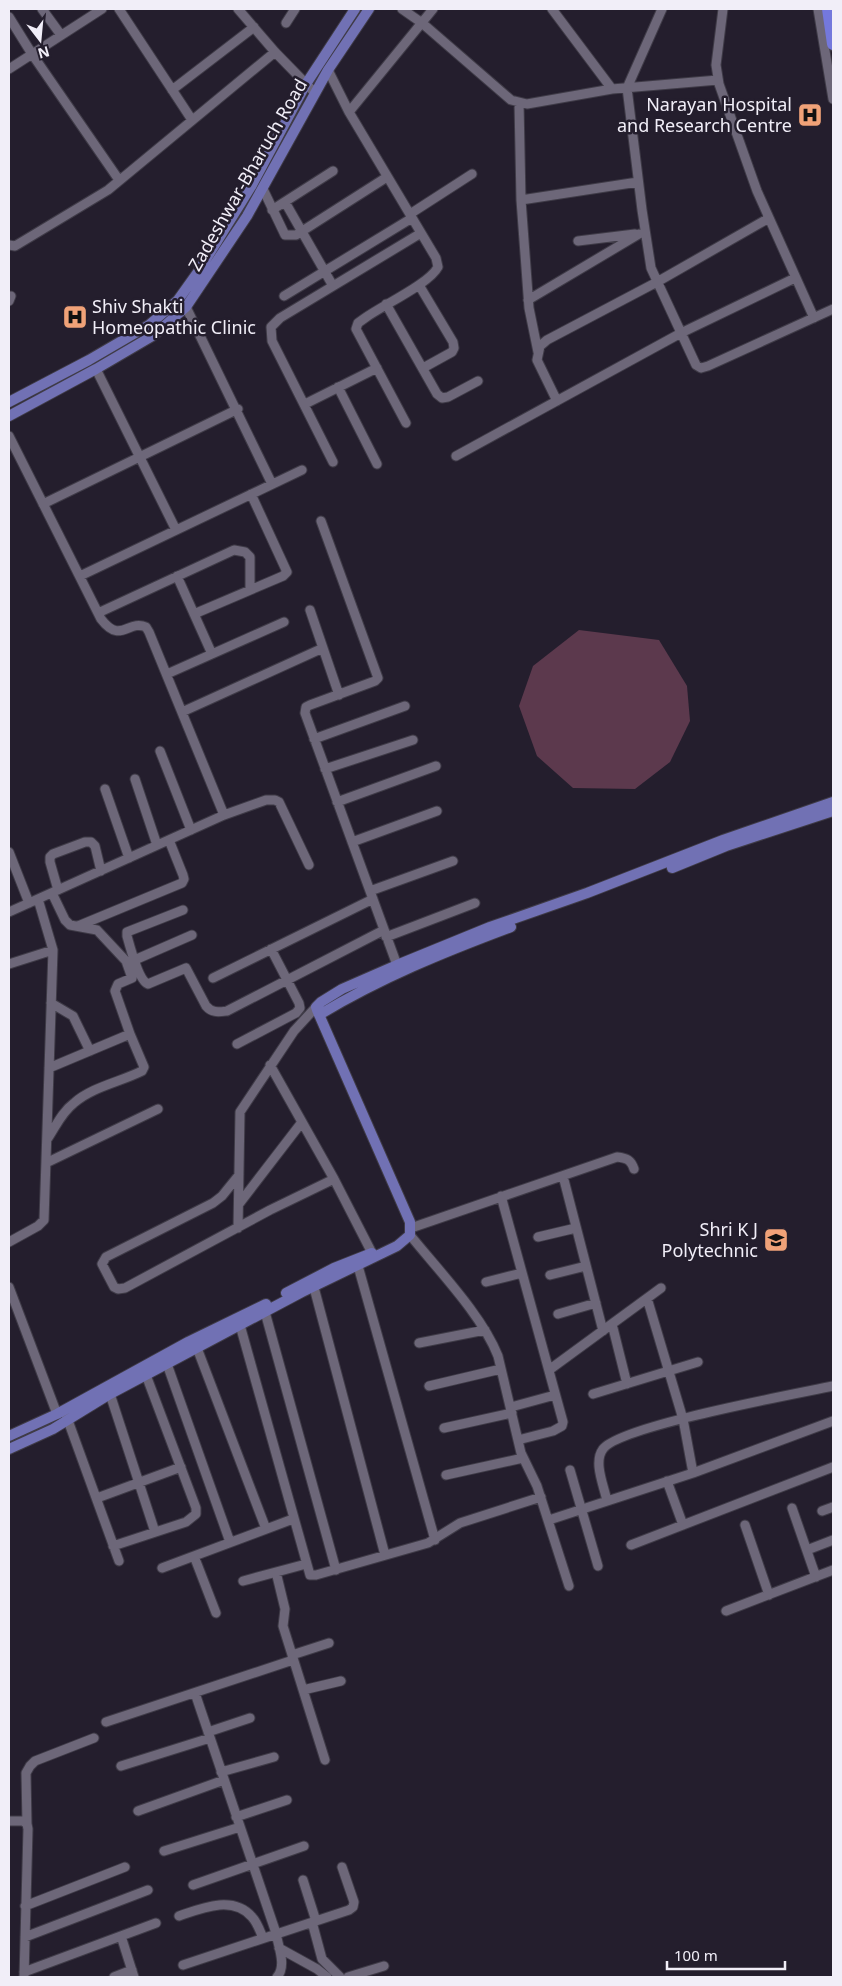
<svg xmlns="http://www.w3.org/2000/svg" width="842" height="1986" viewBox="0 0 842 1986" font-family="'Noto Sans',sans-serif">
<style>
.green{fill:#5c394d}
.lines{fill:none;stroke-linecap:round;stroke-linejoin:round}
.minor-casing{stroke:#3f3b47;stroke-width:11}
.major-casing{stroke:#3f3b47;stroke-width:12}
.highway-casing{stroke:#3f3b47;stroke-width:15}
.minor{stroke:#6d6779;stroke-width:9}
.major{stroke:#7171b4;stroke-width:10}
.highway{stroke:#7478dc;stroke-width:12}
.labels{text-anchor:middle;stroke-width:5;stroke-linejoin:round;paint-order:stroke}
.poi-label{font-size:18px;fill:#f1eef8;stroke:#241e2d;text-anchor:end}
.street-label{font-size:18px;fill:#f1eef8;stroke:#241e2d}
</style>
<rect width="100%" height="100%" fill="#241e2d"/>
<path class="green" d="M 579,630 L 659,640 L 687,686 L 690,721 L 670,762 L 635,789 L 573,788 L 537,756 L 519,706 L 533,666 Z"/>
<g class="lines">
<defs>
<path id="minor" d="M 42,9 L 61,35
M 119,9 L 192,120
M 238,9 L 275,52 L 315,93
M 402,9 L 422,23 L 511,100 L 527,104 L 612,89 L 718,80
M 552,9 L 612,89
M 662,9 L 627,88 L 628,96 L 642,210 L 651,268 L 696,365 L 701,368 L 708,366 L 833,309
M 723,9 L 716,65 L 719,84 L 757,191 L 814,318
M 818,9 L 833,99
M 9,17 L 32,54 L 119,180
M 286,23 L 295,9
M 9,69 L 102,9
M 328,70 L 349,112 L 436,258 L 438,267 C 429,284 383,305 365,318 L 358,323 L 356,329 L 406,423
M 172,90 L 254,27
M 519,103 L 521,200 L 529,308 L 538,352
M 349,112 L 433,9
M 263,189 L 285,235 L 296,235 L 387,177
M 521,200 L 638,182
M 285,202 L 333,286
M 272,210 L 333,171
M 410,214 L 472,174
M 578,241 L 635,234
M 9,245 L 15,246 L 108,190 L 275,52
M 419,285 L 453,342 L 454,348 L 452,352 L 423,368
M 284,296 L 412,218
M 528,300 L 639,234
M 9,301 L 11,296
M 386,304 L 437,394 L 442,398 L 448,397 L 478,381
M 186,307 L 272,484
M 96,369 L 176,530
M 338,387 L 377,464
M 557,401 L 537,360 L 540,346 L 547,340 L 657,282 L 769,218
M 305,404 L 377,368
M 9,436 L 101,619 C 121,645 128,619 146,627 L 149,632 L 224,815
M 456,456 L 681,333 L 795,278
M 333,462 L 272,341 L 271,327 L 280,318 L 421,233
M 43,504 L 238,409
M 321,521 L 378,678 L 375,681 L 310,705 L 306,707 L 305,713 L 397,965
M 80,576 L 302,470
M 177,576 L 212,654
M 310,610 L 339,695
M 98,613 L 234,550 L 245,552 L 250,557 L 250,590
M 194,614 L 283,576 L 287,572 L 251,494
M 167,674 L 284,622
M 182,712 L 323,648
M 314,739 L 405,706
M 160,751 L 191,830
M 325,769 L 413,740
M 135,779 L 157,845
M 105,789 L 129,858
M 337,802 L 436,766
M 352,842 L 437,811
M 9,852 L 29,903
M 58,890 L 50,862 L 50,857 L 53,854 L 85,842 L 91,842 L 95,846 L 101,871
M 370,891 L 453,861
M 52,893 L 65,920 L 70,925 L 97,930 L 126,961 L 130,962 L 192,935
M 183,910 L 127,932 L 127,936 C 130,947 139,981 148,984 L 186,968 L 206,1006 C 212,1013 218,1012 227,1011 L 384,930
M 9,912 L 224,815 L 266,800 L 275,800 L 279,802 L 309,865
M 78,926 L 182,883 L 184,879 L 183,875 L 169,840
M 386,937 L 475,903
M 9,964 L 53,950
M 213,978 L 373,899
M 51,1003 L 73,1016 L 90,1051
M 237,1044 L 296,1013 L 300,1008 L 299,1003 L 271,949
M 270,1065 L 334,1179 L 372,1253
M 49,1068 L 130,1034
M 48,1138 C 56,1126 62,1112 74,1103 C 92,1087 120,1082 142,1071 L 144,1067 L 130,1034 L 115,991 L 118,984 L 132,978 L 126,961
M 46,1163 L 158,1109
M 239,1175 L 222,1196 L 213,1203 L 106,1257 L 102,1264 L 114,1287 L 118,1289 L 125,1288 L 270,1210 L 334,1179
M 563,1176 L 603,1331
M 501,1196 L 563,1422 L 562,1426 L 553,1431 L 518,1440
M 239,1204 L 302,1122
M 238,1228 L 240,1112 L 294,1031 L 316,1007
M 411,1228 L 617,1157 C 627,1158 631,1160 634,1169
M 410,1235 C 438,1270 482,1315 498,1356 L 521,1453 L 537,1486 L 569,1586
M 538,1237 L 576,1228
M 9,1242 L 38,1226 L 44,1220 L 53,950 L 38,899
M 358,1266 L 435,1540
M 550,1275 L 586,1266
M 312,1280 L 385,1555
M 486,1282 L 522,1273
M 9,1287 L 57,1414
M 647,1298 L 683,1419 L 693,1473
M 265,1312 L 336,1570
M 558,1314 L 596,1303
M 238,1318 L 310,1575 L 316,1575 L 428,1543 L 460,1523 L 541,1497
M 612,1324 L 627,1384
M 419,1343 L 485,1330
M 197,1348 L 266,1529
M 167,1364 L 230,1542
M 549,1370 L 661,1288
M 429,1386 L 501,1369
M 110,1394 L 155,1532
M 593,1394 L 698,1362
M 511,1407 L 555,1395
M 66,1415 L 119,1561
M 444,1428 L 512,1413
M 570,1470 L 598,1566
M 446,1475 L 523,1458
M 667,1481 L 683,1525
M 97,1498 L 181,1467
M 607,1501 C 604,1486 593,1462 603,1449 C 619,1426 796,1394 833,1386
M 792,1508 L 816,1577
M 822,1511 L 833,1507
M 549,1520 L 693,1473 L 833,1421
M 745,1525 L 769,1595
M 631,1545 L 833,1467
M 113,1546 L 186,1522 L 196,1514 L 196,1508 L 146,1375
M 807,1550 L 833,1540
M 194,1556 L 216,1613
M 162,1568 L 293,1519
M 276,1572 L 285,1609 L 283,1626 L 325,1760
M 243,1581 L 306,1564
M 726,1611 L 833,1570
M 292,1655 L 329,1643
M 303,1690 L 341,1681
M 195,1693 L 276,1933 C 278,1946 287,1966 277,1977
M 106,1722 L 293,1660
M 208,1732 L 250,1718
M 121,1766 L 210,1738
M 221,1772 L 274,1757
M 138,1811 L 224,1780
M 236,1817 L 287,1800
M 9,1821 L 23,1821 L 27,1824 L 28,1829 L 24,1977
M 27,1824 L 26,1773 L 30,1766 L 35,1761 L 94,1738
M 164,1851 L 240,1827
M 303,1880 L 316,1921
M 193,1885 L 304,1846
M 25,1906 L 125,1867
M 179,1916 C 202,1908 233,1895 252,1917 C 257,1922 260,1931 263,1938
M 312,1922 L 322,1959 L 340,1977
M 121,1936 L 134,1977
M 25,1937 L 148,1890
M 279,1948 L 317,1969 L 327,1977
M 183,1965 L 349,1910 L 353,1907 L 354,1902 L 342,1867
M 24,1972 L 156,1923
M 114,1977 L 132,1970
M 348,1977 L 384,1966"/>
<path id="major" d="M 9,402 L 89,360 L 149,325 L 178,300 L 198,272 L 252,185 L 306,84 L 355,9
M 9,416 L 96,369 L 154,335 L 186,307 L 247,216 L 328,70 L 369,9
M 672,868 L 726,846 L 833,811
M 319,1015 C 380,978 444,952 511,927
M 286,1293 L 334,1268 L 372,1253
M 9,1436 L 57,1414 L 188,1342 L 266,1304
M 9,1449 L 53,1429 L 110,1394 L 302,1292 L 397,1246 L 410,1235 L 410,1222 L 317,1010 L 316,1007 L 321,1002 L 342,989 L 397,965 L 490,927 L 587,893 L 723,840 L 833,802"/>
<path id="highway" d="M 828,9 L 833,44"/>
</defs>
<use href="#minor" class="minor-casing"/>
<use href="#major" class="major-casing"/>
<use href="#highway" class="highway-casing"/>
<use href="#minor" class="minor"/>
<use href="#major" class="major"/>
<use href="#highway" class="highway"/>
</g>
<defs>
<symbol id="hospital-square" viewBox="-11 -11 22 22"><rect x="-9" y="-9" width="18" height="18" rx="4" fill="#f0a278" stroke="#241e2d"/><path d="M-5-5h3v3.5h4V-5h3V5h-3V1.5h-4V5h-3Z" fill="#111"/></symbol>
<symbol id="university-square" viewBox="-11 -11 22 22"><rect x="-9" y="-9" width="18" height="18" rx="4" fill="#f0a278" stroke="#241e2d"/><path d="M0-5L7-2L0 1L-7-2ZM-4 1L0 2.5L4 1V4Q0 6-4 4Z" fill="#111"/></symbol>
</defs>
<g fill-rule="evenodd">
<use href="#hospital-square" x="796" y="101" width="28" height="28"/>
<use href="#hospital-square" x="61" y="303" width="28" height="28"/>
<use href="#university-square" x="762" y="1226" width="28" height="28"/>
</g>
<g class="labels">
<g class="poi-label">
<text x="792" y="111">Narayan Hospital<tspan x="792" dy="21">and Research Centre</tspan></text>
<text x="92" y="313" text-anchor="start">Shiv Shakti<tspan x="92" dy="21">Homeopathic Clinic</tspan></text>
<text x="758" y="1236">Shri K J<tspan x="758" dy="21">Polytechnic</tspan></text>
</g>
<g class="street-label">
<text transform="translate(248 175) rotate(-60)" y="6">Zadeshwar-Bharuch Road</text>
</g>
</g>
<rect width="842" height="1986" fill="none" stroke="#f1eef8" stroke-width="20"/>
<g transform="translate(40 40) rotate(164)" stroke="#241e2d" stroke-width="4" paint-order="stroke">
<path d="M0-4L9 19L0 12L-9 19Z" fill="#f1eef8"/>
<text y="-8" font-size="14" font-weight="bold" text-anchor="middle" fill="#f1eef8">N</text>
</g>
<path d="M667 1961v8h118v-8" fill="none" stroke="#f1eef8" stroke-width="2.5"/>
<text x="674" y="1961" font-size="15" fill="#f1eef8" stroke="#241e2d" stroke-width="4" paint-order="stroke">100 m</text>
</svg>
